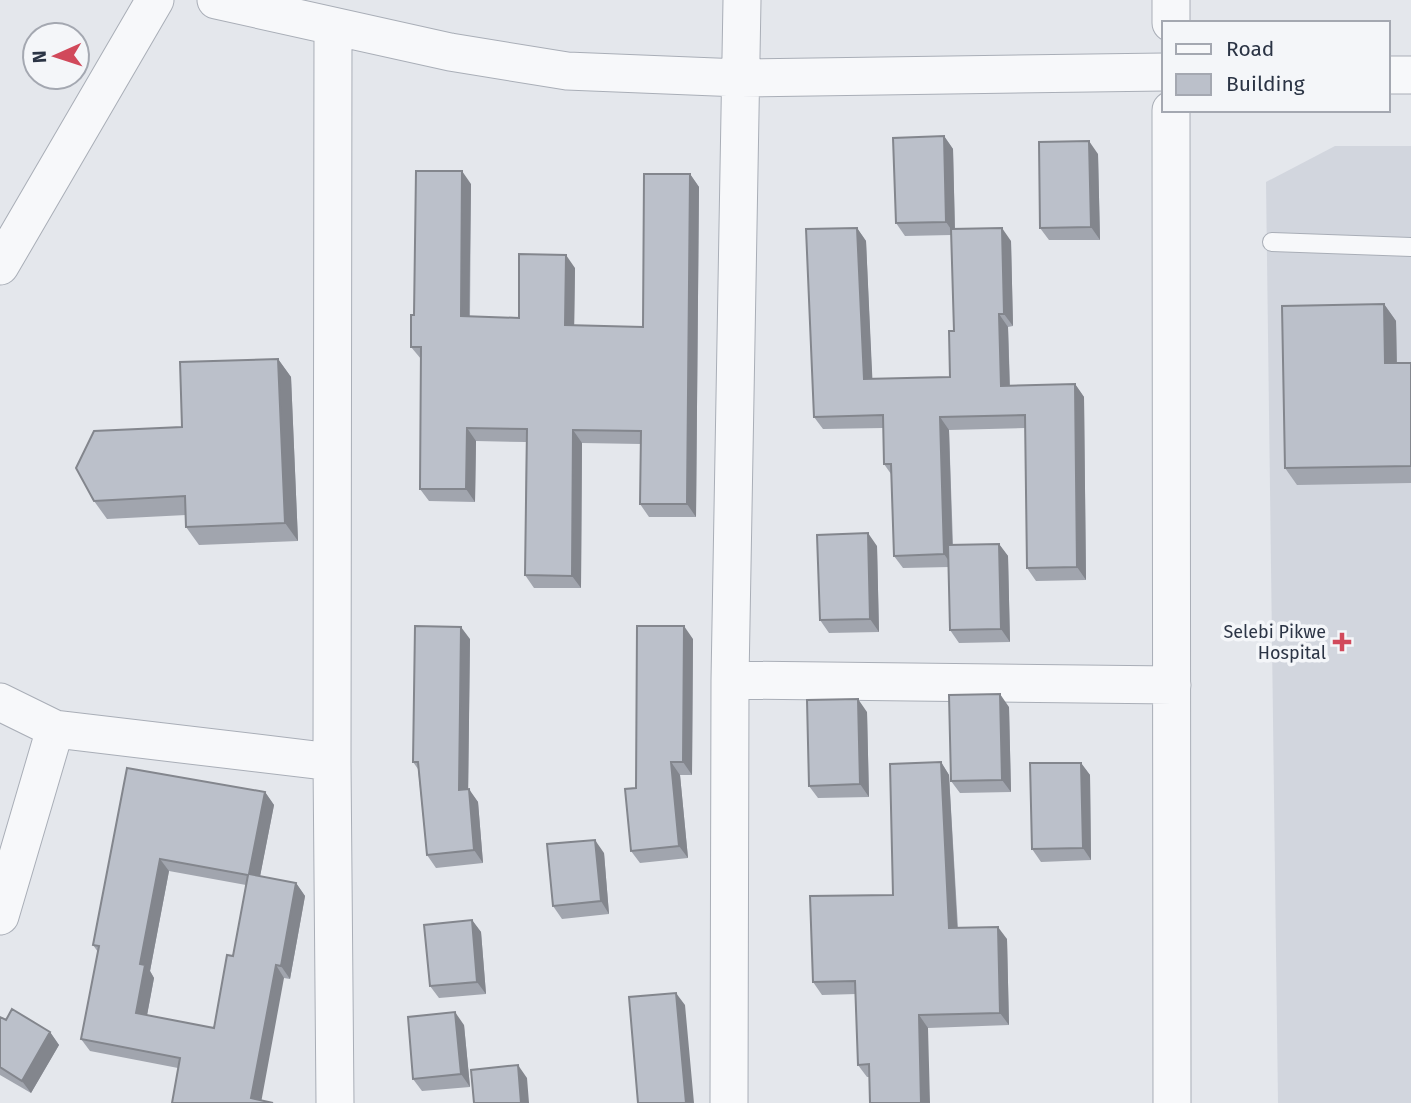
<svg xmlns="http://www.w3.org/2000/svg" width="1411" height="1103" viewBox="0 0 1411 1103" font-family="'Fira Sans',sans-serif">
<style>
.built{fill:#d2d6de}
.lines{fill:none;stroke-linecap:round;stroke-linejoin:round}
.service-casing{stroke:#a9aeb7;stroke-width:20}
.minor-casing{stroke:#a9aeb7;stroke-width:39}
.service{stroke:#f7f8fa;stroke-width:18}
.minor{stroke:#f7f8fa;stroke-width:37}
.wall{fill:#a1a5ae;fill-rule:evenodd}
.shaded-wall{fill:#83868d}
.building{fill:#bbc0ca;stroke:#83868d;stroke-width:2;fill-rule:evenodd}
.poi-dot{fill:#d1495b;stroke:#f4f6f9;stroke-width:2.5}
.labels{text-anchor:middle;stroke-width:7;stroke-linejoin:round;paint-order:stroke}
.poi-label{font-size:18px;fill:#2b3445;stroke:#f4f6f9;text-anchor:end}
</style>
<rect width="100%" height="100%" fill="#e4e7ec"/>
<path class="built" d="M 1335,146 L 1411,146 L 1411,1103 L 1278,1103 L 1266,182 Z"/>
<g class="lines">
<defs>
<path id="service" d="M 1272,242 L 1411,247"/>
<path id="minor" d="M 216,0 L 450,52 L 567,71 L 740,78 L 1164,72
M 1171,23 L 1171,0
M 333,27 L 332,762 L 335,1103
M 1388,75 L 1411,75
M 1171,110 L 1172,1103
M 0,266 L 155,0
M 730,680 L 1172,685
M 0,702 L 55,729 L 332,762
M 0,916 L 55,729
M 729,1103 L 730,680 L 742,0"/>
</defs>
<use href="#service" class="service-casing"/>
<use href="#minor" class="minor-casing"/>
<use href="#service" class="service"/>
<use href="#minor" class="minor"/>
</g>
<path class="wall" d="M 944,136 L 953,149 L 955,229 L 1011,241 L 1013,326 L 1008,327 L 1010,386 L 1075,384 L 1084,397 L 1086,580 L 1036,581 L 1027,568 L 1025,428 L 949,430 L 953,544 L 999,544 L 1008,556 L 1010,642 L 959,643 L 950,630 L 949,567 L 903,568 L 894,556 L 891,474 L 884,464 L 883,428 L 823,429 L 814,417 L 857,228 L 866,241 L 872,379 L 950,377 L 954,331 L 951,235 L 905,236 L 896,223 Z
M 1098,154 L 1100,240 L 1049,240 L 1040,228 Z
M 690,174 L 699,187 L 696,517 L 649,517 L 640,504 L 641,444 L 582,443 L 581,588 L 534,588 L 525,575 L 526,442 L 476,441 L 475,502 L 429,501 L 420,489 L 421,359 L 411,347 L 414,315 L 471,184 L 470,316 L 519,318 L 575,268 L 574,325 L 643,327 Z
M 1384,304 L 1396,321 L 1397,363 L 1411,363 L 1411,483 L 1297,485 L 1285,468 Z
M 278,359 L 291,377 L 298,541 L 199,545 L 186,527 L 186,515 L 107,519 L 94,501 L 182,427 Z
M 877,546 L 879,632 L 829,633 L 820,620 Z
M 470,639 L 468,789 L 478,802 L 483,863 L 436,868 L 427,855 L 418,769 L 413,762 Z
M 693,639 L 692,775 L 680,775 L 688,858 L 640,863 L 631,851 L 636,788 Z
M 1009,707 L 1011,792 L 960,793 L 951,781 Z
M 867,712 L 869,797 L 818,798 L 809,786 Z
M 941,762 L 949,775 L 958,928 L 1007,939 L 1009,1025 L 928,1028 L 870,1077 L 867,1077 L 858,1065 L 856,994 L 822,995 L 813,982 L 893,895 Z
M 1081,763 L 1090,775 L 1091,860 L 1041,862 L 1032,849 Z
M 127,768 L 265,792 L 274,805 L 260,876 L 296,883 L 305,896 L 290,979 L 284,978 L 178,1068 L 90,1051 L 81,1039 L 98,952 L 93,945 ZM 169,871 L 246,885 L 233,956 L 214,1028 L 147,1015 L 154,978 L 150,971 Z
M 604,853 L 609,914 L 562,919 L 553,906 Z
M 472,920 L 481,932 L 486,994 L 439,998 L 430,986 Z
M 0,1017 L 6,1020 L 50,1032 L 59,1045 L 31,1093 L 0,1075 Z
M 464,1025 L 470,1087 L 422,1091 L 413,1079 Z"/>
<path class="shaded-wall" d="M 944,136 L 953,149 L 955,235 L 946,222 Z
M 1089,141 L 1098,154 L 1100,240 L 1091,227 Z
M 462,171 L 471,184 L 469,329 L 461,316 Z
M 690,174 L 699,187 L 696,517 L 687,504 Z
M 857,228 L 866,241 L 873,392 L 864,379 Z
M 1002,228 L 1011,241 L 1013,326 L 1004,314 Z
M 566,255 L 575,268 L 574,338 L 565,325 Z
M 1384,304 L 1396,321 L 1397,380 L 1385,363 Z
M 999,314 L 1008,327 L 1010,399 L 1001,386 Z
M 278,359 L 291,377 L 298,541 L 285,523 Z
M 1075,384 L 1084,397 L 1086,580 L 1077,567 Z
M 940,417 L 949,430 L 953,567 L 944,554 Z
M 467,428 L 476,441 L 475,502 L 466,489 Z
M 573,430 L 582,443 L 581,588 L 572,576 Z
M 868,533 L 877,546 L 879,632 L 870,619 Z
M 999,544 L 1008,556 L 1010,642 L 1001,629 Z
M 684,626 L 693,639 L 692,775 L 683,762 Z
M 461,627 L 470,639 L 468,803 L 459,790 Z
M 1000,694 L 1009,707 L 1011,792 L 1002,780 Z
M 858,699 L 867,712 L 869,797 L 860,784 Z
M 671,762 L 680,775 L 688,858 L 679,846 Z
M 941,762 L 949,775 L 958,941 L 949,928 Z
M 1081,763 L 1090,775 L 1091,860 L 1083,848 Z
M 469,789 L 478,802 L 483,863 L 474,850 Z
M 265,792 L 274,805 L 258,887 L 249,874 Z
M 595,840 L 604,853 L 609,914 L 601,901 Z
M 160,859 L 169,871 L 150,971 L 154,978 L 145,1026 L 136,1013 L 140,964 Z
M 296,883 L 305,896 L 290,979 L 281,966 Z
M 472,920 L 481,932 L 486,994 L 477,982 Z
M 998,927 L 1007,939 L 1009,1025 L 1000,1013 Z
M 276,965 L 284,978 L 261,1103 L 251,1098 Z
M 676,993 L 685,1005 L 694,1103 L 686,1103 Z
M 455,1012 L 464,1025 L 470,1087 L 461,1074 Z
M 919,1015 L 928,1028 L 930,1103 L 921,1103 Z
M 50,1032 L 59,1045 L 31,1093 L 22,1081 Z
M 518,1065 L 527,1078 L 529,1103 L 521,1103 Z"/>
<path class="building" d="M 944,136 L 946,222 L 896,223 L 893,138 Z
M 1089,141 L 1091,227 L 1040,228 L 1039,142 Z
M 416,171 L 462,171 L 461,316 L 519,318 L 519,254 L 566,255 L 565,325 L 643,327 L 644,174 L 690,174 L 687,504 L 640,504 L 641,431 L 573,430 L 572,576 L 525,575 L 527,429 L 467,428 L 466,489 L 420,489 L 421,347 L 411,347 L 411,315 L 414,315 Z
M 857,228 L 864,379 L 950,377 L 949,331 L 954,331 L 951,229 L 1002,228 L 1004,314 L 999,314 L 1001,386 L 1075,384 L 1077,567 L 1027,568 L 1025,415 L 940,417 L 944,554 L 894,556 L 891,464 L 884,464 L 883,415 L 814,417 L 806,229 Z
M 1384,304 L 1385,363 L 1411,363 L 1411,466 L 1285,468 L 1282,306 Z
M 278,359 L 285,523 L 186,527 L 185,496 L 94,501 L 76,468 L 94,431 L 182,427 L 180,362 Z
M 868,533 L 870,619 L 820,620 L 817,535 Z
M 999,544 L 1001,629 L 950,630 L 948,545 Z
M 415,626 L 461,627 L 459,790 L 469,789 L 474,850 L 427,855 L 418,762 L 413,762 Z
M 637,626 L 684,626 L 683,762 L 671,762 L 679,846 L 631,851 L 625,789 L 636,788 Z
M 1000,694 L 1002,780 L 951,781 L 949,695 Z
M 858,699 L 860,784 L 809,786 L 807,700 Z
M 941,762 L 949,928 L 998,927 L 1000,1013 L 919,1015 L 921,1103 L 870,1103 L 869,1064 L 858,1065 L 855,981 L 813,982 L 810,896 L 893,895 L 890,764 Z
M 1030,763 L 1081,763 L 1083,848 L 1032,849 Z
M 127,768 L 265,792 L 249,874 L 296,883 L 281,966 L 276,965 L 251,1098 L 273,1103 L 172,1103 L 180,1058 L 81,1039 L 99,946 L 93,945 ZM 160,859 L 248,875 L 233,956 L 227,955 L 214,1028 L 136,1013 L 145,965 L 140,964 Z
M 595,840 L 601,901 L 553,906 L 547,844 Z
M 472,920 L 477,982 L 430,986 L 424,925 Z
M 676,993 L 686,1103 L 638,1103 L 629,997 Z
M 12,1009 L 50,1032 L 22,1081 L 0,1067 L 0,1017 L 6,1020 Z
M 455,1012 L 461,1074 L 413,1079 L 408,1017 Z
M 518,1065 L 521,1103 L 474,1103 L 471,1070 Z"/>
<path class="poi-dot" d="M1338.5 631.5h7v7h7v7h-7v7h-7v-7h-7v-7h7z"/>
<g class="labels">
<g class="poi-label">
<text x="1326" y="638">Selebi Pikwe<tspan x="1326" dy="21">Hospital</tspan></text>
</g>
</g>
<rect x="1162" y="21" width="228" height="91" fill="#f4f6f9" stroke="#a4a8b1" stroke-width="2"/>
<rect x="1176" y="44" width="35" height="10" fill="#f7f8fa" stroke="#a4a8b1" stroke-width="2"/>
<text x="1226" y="56" font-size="21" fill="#2b3445">Road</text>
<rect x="1176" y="74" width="35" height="21" fill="#bbc0ca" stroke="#a4a8b1" stroke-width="2"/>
<text x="1226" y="91" font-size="21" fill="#2b3445">Building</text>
<g transform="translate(56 56) rotate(267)"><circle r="33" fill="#f4f6f9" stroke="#a4a8b1" stroke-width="2"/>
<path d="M0-5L12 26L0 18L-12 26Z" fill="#d1495b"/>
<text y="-10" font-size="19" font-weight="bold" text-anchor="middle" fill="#2b3445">N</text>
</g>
</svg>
